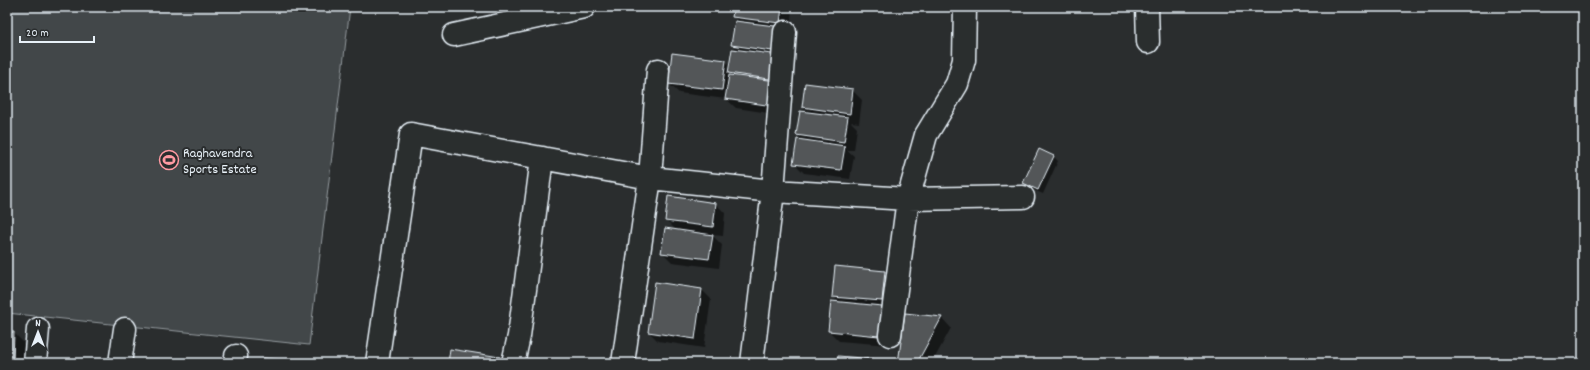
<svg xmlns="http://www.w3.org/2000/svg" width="1590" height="370" viewBox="0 0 1590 370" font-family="Dekko,sans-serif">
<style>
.green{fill:#424648;stroke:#959ca0}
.shadow{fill:#0007}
.building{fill:#535759;stroke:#e8f1f8}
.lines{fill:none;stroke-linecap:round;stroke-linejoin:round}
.street-casing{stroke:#e8f1f8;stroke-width:25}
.street{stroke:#2a2d2e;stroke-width:22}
.labels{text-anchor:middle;stroke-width:4;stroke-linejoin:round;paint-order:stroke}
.poi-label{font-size:14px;fill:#e8f1f8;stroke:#2a2d2e;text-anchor:start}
</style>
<rect width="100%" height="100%" fill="#2a2d2e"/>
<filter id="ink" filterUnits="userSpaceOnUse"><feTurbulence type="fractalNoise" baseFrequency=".025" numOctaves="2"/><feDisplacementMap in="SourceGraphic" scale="8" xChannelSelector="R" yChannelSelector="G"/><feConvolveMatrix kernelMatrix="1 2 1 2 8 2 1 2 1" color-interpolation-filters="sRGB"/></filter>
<g filter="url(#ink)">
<path class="green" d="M 7,7 L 350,7 L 309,345 L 7,313 Z"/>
<path class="shadow" d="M 735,7 L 790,7 L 792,9 L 782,115 L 736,108 L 726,99 L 679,93 L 669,84 L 725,61 L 730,66 L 738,50 L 732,45 L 739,22 L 733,16 Z
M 852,90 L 862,100 L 859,123 L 851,122 L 857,128 L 854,150 L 847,150 L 854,156 L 850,179 L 804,173 L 794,163 L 804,141 L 797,135 L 809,113 L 803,107 Z
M 1053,156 L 1058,161 L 1043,194 L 1029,188 L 1024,183 Z
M 669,197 L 716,204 L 725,213 L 723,236 L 712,235 L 722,245 L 719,268 L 672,262 L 662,252 L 677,231 L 666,220 Z
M 836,267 L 885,272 L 894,282 L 888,345 L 839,341 L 829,331 L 840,303 L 833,296 Z
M 702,290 L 711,299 L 704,348 L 658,341 L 649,332 Z
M 906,314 L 942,318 L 951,328 L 932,363 L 899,363 Z
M 7,333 L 14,333 L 23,342 L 23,363 L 7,363 Z
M 499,358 L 504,363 L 449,363 Z"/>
<path class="building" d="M 734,7 L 782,7 L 780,23 L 732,17 Z
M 735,21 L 783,27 L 779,52 L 731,45 Z
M 732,49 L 780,55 L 776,80 L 728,73 Z
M 672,53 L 726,60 L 722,90 L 668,84 Z
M 729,75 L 777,81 L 773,106 L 725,99 Z
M 805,83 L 853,89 L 850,114 L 802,107 Z
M 800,111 L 848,117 L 844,142 L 796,135 Z
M 797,139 L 845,146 L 841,170 L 793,164 Z
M 1039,149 L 1054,156 L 1038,190 L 1023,183 Z
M 668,196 L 716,203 L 713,227 L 665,221 Z
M 665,228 L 713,235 L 709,259 L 661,253 Z
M 835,266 L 885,271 L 882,301 L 832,297 Z
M 655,282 L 702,289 L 695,339 L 648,332 Z
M 831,301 L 882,306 L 879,336 L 828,331 Z
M 905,313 L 942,317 L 917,363 L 898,363 Z
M 7,332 L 14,332 L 13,361 L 7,361 Z
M 450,349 L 500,357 L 499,363 L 448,363 Z
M 838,356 L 873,359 L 873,363 L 837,363 Z
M 263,358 L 314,363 L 263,363 Z
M 772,360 L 796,363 L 771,363 Z"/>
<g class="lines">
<defs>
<path id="street" d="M 1147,7 L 1148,42
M 454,35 L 584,7
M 890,335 L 908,199 L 926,135 L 957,84 L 964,60 L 965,7
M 35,363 L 38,329
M 120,363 L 125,329
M 235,363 L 236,356
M 377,363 L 411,134 L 650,178 L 773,191 L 908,199 L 1023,197
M 513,363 L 519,336 L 542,158
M 623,363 L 650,178 L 658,70
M 752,363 L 773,191 L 785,32"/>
</defs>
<use href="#street" class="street-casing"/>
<use href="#street" class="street"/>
</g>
</g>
<defs>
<symbol id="stadium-ring" viewBox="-11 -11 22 22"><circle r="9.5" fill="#2a2d2e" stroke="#ff9aa2" stroke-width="1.5"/><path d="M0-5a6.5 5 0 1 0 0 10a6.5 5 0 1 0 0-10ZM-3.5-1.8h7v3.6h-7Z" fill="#ff9aa2"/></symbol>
</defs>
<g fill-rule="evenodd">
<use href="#stadium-ring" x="158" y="149" width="22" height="22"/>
</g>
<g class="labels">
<g class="poi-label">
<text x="183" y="157">Raghavendra<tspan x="183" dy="16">Sports Estate</tspan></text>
</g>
</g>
<rect width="1590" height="370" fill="none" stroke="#2a2d2e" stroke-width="24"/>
<rect x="12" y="12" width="1566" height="346" fill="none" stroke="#e8f1f8" stroke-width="1.5" filter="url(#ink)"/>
<g transform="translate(38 332)" stroke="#2a2d2e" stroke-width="3" paint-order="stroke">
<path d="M0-3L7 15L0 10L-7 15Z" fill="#e8f1f8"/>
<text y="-6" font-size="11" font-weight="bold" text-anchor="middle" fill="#e8f1f8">N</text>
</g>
<path d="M20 36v6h74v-6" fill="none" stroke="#e8f1f8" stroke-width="2"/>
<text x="26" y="36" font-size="12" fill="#e8f1f8" stroke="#2a2d2e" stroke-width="3" paint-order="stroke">20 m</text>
</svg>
